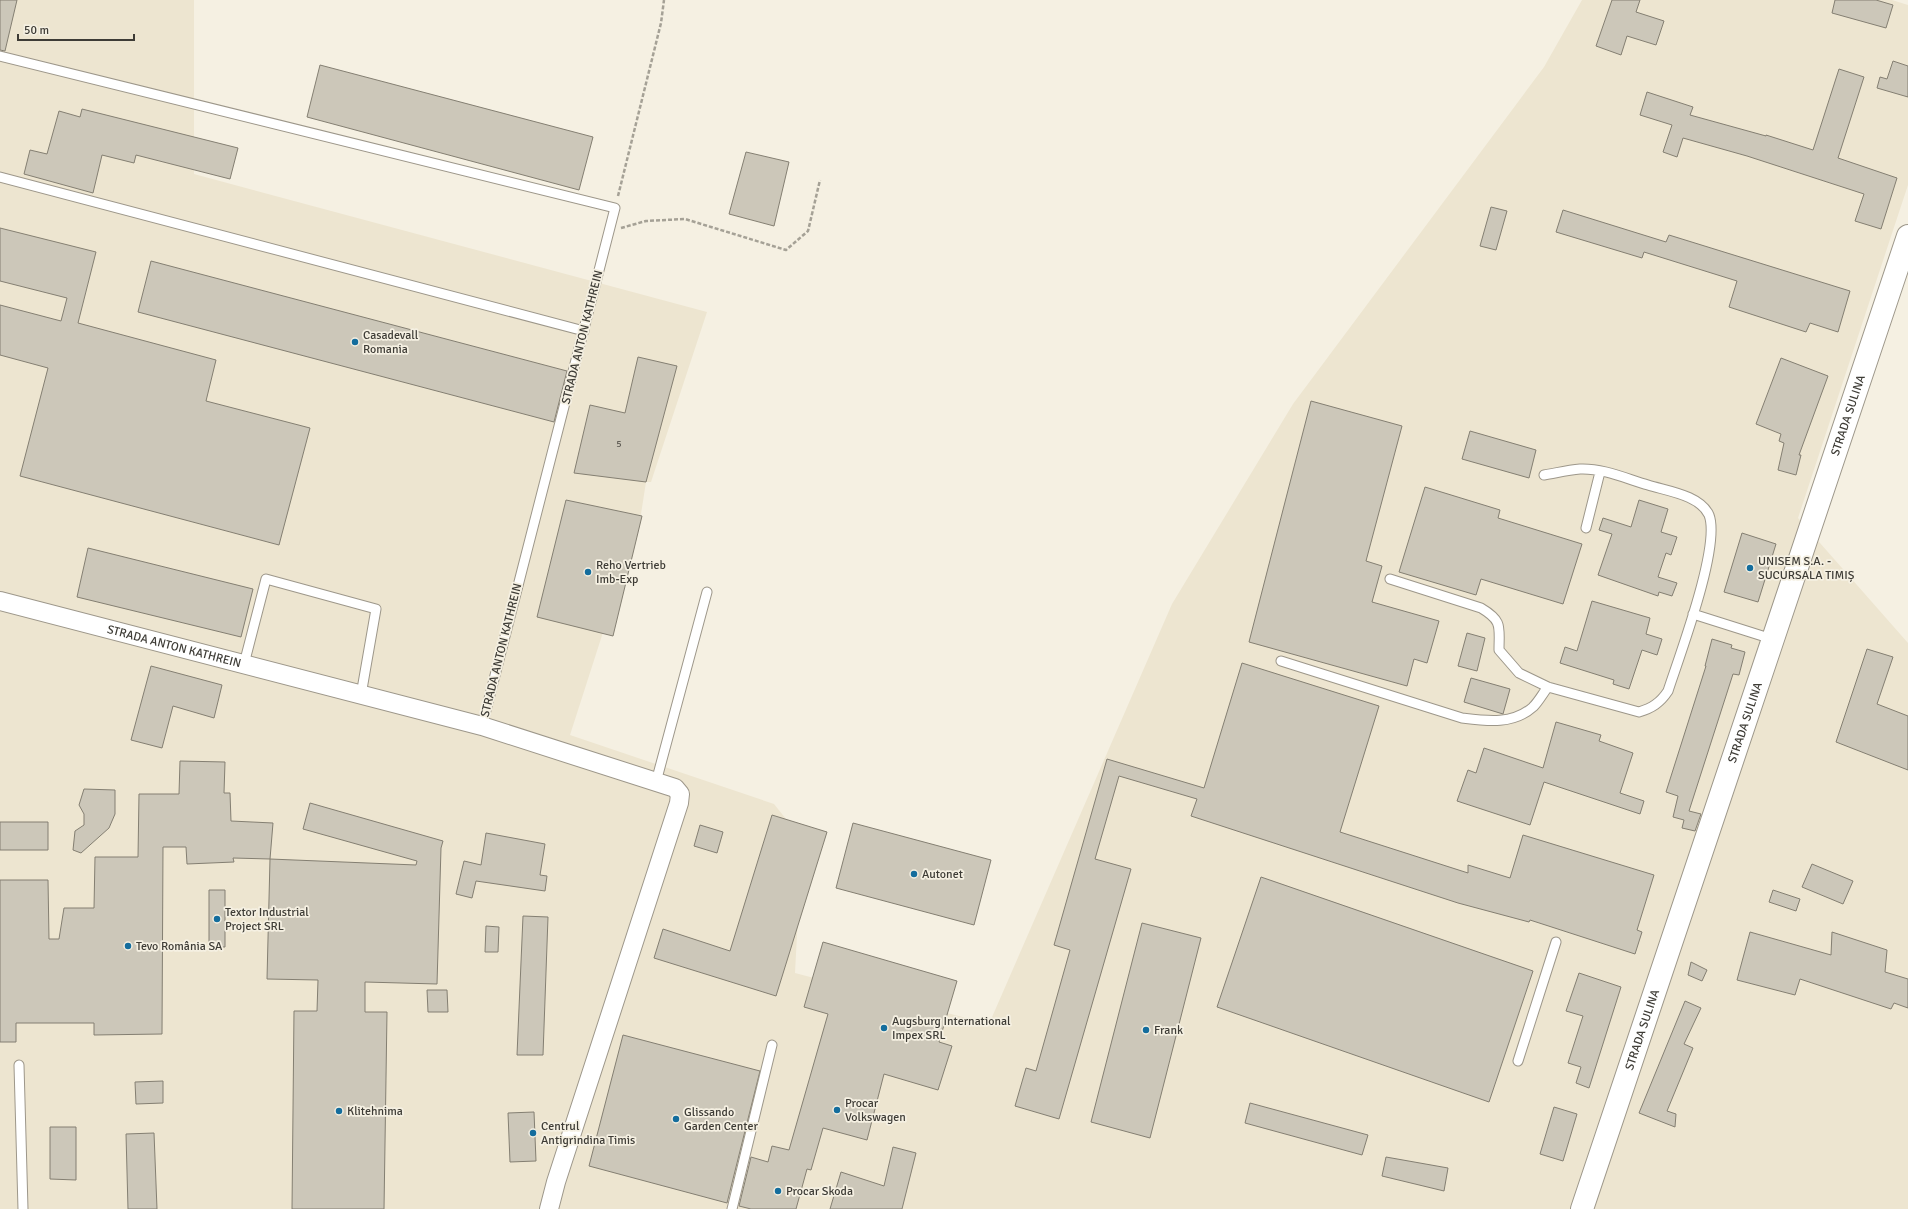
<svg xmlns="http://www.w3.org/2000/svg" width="1908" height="1209" viewBox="0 0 1908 1209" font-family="Signika,sans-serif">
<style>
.built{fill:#ede5d0}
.building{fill:#ccc7b9;stroke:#847f72}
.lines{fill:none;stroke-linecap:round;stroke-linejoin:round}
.service-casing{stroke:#9d978a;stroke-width:11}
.minor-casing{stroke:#9d978a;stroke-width:20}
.tertiary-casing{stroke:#9d978a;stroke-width:24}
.path{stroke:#a5a196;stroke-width:2.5;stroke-dasharray:4 2;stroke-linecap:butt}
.service{stroke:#fff;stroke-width:9}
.minor{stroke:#fff;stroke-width:18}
.tertiary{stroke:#fff;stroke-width:22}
.poi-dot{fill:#146d9d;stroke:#f5f0e2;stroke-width:1.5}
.labels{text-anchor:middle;stroke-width:3.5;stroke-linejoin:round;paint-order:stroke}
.number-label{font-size:10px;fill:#625f57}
.poi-label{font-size:12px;fill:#3e3c36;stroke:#f5f0e2;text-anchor:start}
.street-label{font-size:12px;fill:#3e3c36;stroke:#f5f0e2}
</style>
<rect width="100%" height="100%" fill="#f5f0e2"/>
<path class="built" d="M 0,0 L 194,0 L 194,174 L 707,312 L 651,482 L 646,482 L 641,514 L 570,735 L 774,804 L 802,839 L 795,973 L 989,1024 L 1172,604 L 1293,404 L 1544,67 L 1582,0 L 1892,0 L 1908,5 L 1908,185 L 1798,518 L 1908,643 L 1908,1209 L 0,1209 Z"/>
<path class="building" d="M 0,0 L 17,0 L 5,51 L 0,50 Z
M 1612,0 L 1640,0 L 1636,12 L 1664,21 L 1656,45 L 1627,36 L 1621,55 L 1596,46 Z
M 1835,0 L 1876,0 L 1893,5 L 1886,28 L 1832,13 Z
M 1893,61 L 1908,66 L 1908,97 L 1877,88 L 1880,77 L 1887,79 Z
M 320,65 L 593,137 L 579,190 L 307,117 Z
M 1839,69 L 1864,77 L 1838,158 L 1897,178 L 1881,229 L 1855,221 L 1864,194 L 1747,156 L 1683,138 L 1677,157 L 1663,152 L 1672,125 L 1640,115 L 1647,92 L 1693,107 L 1690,115 L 1766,136 L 1766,135 L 1813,150 Z
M 82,109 L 238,148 L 230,179 L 136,155 L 134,163 L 102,155 L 93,193 L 24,174 L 30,150 L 47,154 L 59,111 L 80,117 Z
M 746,152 L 789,162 L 774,226 L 729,214 Z
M 1491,207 L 1507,211 L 1496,250 L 1480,246 Z
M 1563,210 L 1666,242 L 1669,235 L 1850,291 L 1838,332 L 1810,323 L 1806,332 L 1729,307 L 1737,281 L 1644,252 L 1642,258 L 1556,232 Z
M 0,228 L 96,252 L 78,323 L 216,360 L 206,401 L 310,428 L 279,545 L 20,476 L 48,368 L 0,355 L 0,305 L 61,321 L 67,298 L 0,281 Z
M 151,261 L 567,371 L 554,422 L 138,312 Z
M 638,357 L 677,366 L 646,482 L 574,473 L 590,405 L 625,413 Z
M 1781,358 L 1828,376 L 1799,455 L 1801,455 L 1796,475 L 1778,470 L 1784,443 L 1779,441 L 1781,434 L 1756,424 Z
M 1311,401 L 1402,426 L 1366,561 L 1382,566 L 1372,602 L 1439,621 L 1427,663 L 1414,659 L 1407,686 L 1249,642 Z
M 1470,431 L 1536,450 L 1529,478 L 1462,459 Z
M 1425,487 L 1500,510 L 1498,518 L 1582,544 L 1563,604 L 1481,579 L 1476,595 L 1399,572 Z
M 566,500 L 642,516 L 613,636 L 537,617 Z
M 1639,500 L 1668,509 L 1661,532 L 1677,537 L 1671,555 L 1666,553 L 1658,577 L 1677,583 L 1672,596 L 1659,592 L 1658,596 L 1598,575 L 1612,534 L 1599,530 L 1603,518 L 1631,527 Z
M 1742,533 L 1776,544 L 1758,602 L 1724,592 Z
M 88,548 L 253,589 L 241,637 L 77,597 Z
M 1592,601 L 1650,618 L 1646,634 L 1662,639 L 1657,655 L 1642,650 L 1629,689 L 1613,684 L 1614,680 L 1560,663 L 1565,647 L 1577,651 Z
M 1467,633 L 1485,638 L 1477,671 L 1458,666 Z
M 1712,639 L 1732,645 L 1731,648 L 1745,652 L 1739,675 L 1733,674 L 1689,811 L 1701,814 L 1695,831 L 1682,828 L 1684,820 L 1673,817 L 1678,796 L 1666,792 L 1706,666 L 1705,666 Z
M 1867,649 L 1893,657 L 1877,704 L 1908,716 L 1908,770 L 1836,742 Z
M 1242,663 L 1379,706 L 1340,832 L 1468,873 L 1468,865 L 1510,878 L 1523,835 L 1654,875 L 1637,930 L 1642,932 L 1635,954 L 1530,920 L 1529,922 L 1458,903 L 1191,816 L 1197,799 L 1119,776 L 1095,859 L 1131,869 L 1059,1119 L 1015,1106 L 1026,1068 L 1036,1071 L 1070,950 L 1054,945 L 1107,759 L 1204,788 Z
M 151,666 L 222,685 L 214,718 L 173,706 L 162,748 L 131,740 Z
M 1471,678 L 1510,689 L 1503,714 L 1464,702 Z
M 1556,722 L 1601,735 L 1599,741 L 1633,753 L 1620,793 L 1644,801 L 1640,814 L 1544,782 L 1530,825 L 1457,801 L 1468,770 L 1476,773 L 1484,748 L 1543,768 Z
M 180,761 L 225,762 L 224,793 L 230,793 L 231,821 L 273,823 L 270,859 L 233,858 L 234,862 L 187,864 L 186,847 L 163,847 L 162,1034 L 94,1035 L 94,1023 L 16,1023 L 16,1042 L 0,1042 L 0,880 L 48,880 L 49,939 L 59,939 L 64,908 L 94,908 L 95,857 L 138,857 L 139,794 L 179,794 Z
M 84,789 L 115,790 L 115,814 L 109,828 L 81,853 L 73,850 L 75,831 L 84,825 L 84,814 L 79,805 Z
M 310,803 L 443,841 L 441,848 L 437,984 L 365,982 L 365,1012 L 387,1012 L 384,1209 L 292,1209 L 294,1011 L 317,1011 L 318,980 L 267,979 L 270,859 L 416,865 L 417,861 L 303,829 Z
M 772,815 L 827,832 L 776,996 L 654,958 L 663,929 L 730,951 Z
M 0,822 L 48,822 L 48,850 L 0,850 Z
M 853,823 L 991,860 L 974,925 L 836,888 Z
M 700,825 L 723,832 L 717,853 L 694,846 Z
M 486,833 L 545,844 L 540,875 L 547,876 L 545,891 L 476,881 L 472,898 L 456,894 L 464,861 L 481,865 Z
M 1812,864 L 1853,881 L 1843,904 L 1802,887 Z
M 1261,877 L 1533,971 L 1489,1102 L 1217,1007 Z
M 209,890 L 225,890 L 225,947 L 209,947 Z
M 1773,890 L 1800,899 L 1796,911 L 1769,902 Z
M 523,916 L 548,917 L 543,1055 L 517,1055 Z
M 1142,923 L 1201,938 L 1150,1138 L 1091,1122 Z
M 486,926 L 499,927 L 498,952 L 485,952 Z
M 1750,932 L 1831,955 L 1832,932 L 1887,950 L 1885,972 L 1908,979 L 1908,1008 L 1894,1003 L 1891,1009 L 1800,979 L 1795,995 L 1737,980 Z
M 823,942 L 957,981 L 939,1042 L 952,1046 L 938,1090 L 884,1074 L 867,1140 L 823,1128 L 811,1170 L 807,1169 L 796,1209 L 751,1209 L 739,1206 L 751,1157 L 768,1162 L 772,1146 L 789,1150 L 828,1014 L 804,1007 Z
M 1691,962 L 1707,970 L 1702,981 L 1688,975 Z
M 1579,973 L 1621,987 L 1589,1088 L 1576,1083 L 1581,1067 L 1568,1063 L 1583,1016 L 1566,1011 Z
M 427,990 L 447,990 L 448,1012 L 428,1012 Z
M 1685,1001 L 1701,1008 L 1684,1044 L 1693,1048 L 1667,1111 L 1676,1114 L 1675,1127 L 1639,1113 Z
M 623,1035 L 760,1071 L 727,1203 L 589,1166 Z
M 163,1081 L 163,1103 L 136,1104 L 135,1082 Z
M 1250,1103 L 1368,1135 L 1362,1155 L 1245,1123 Z
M 1554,1107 L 1577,1114 L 1563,1161 L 1540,1154 Z
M 534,1112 L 536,1161 L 510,1162 L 508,1113 Z
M 50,1127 L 76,1127 L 76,1180 L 50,1179 Z
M 154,1133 L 157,1209 L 128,1209 L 126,1134 Z
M 893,1147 L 916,1153 L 902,1209 L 830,1209 L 841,1172 L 884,1186 Z
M 1386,1157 L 1448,1168 L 1444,1191 L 1382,1176 Z"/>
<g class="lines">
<defs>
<path id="service" d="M 0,56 L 615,208 L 482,726
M 0,177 L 584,331
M 1586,528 L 1600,472
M 1390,579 L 1481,608 C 1503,621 1499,627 1499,650 L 1519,673 L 1548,687 L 1639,712 C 1652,708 1660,703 1668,691 C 1679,657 1721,546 1709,515 C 1700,495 1667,491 1648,485 C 1627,479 1603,468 1580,469 C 1568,470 1556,473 1544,475
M 1693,614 L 1772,639
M 1281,661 L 1462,718 C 1486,721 1513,725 1533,707 C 1539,701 1543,693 1548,687
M 244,664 L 266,579 L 376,609 L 361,695
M 656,782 L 707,592
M 1518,1061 L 1556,942
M 19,1065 L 23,1209
M 732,1209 L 772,1045"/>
<g id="minor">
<path id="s1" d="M 0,601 L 482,726 L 675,788 L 680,794 L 679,803 L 556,1182 L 549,1209"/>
</g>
<g id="tertiary">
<path id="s2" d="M 1582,1209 L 1908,236"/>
</g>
</defs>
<use href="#service" class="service-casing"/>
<use href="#minor" class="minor-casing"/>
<use href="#tertiary" class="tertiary-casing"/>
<path class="path" d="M 618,196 L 661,23 L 664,0
M 621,228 L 646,221 L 685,219 L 786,250 L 808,231 L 820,180"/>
<use href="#service" class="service"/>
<use href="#minor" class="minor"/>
<use href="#tertiary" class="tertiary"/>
</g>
<g class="poi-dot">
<circle cx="355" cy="342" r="4"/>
<circle cx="1750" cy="568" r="4"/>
<circle cx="588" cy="572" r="4"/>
<circle cx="914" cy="874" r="4"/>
<circle cx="217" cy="919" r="4"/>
<circle cx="128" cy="946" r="4"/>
<circle cx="884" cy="1028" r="4"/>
<circle cx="1146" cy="1030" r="4"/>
<circle cx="837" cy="1110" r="4"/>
<circle cx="339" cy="1111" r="4"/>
<circle cx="676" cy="1119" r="4"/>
<circle cx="533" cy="1133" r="4"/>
<circle cx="778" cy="1191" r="4"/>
</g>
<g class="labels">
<g class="number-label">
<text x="619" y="447">5</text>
</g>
<g class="poi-label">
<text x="363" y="339">Casadevall<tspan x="363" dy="14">Romania</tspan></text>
<text x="1758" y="565">UNISEM S.A. -<tspan x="1758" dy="14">SUCURSALA TIMIȘ</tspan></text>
<text x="596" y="569">Reho Vertrieb<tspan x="596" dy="14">Imb-Exp</tspan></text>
<text x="922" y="878">Autonet</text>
<text x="225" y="916">Textor Industrial<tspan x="225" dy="14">Project SRL</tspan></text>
<text x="136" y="950">Tevo România SA</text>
<text x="892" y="1025">Augsburg International<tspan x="892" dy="14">Impex SRL</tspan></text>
<text x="1154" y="1034">Frank</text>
<text x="845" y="1107">Procar<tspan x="845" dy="14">Volkswagen</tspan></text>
<text x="347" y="1115">Klitehnima</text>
<text x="684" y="1116">Glissando<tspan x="684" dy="14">Garden Center</tspan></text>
<text x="541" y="1130">Centrul<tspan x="541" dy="14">Antigrindina Timis</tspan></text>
<text x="786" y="1195">Procar Skoda</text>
</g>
<g class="street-label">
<text transform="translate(582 337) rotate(-76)" y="4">STRADA ANTON KATHREIN</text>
<text dy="4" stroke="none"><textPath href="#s2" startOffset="837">STRADA SULINA</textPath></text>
<text dy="4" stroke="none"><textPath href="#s1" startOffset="180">STRADA ANTON KATHREIN</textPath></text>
<text transform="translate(501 650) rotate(-76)" y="4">STRADA ANTON KATHREIN</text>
<text dy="4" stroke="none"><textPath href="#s2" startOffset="513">STRADA SULINA</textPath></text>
<text dy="4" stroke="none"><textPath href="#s2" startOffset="189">STRADA SULINA</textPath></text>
</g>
</g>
<path d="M18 34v6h116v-6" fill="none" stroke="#3e3c36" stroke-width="2"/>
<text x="24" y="34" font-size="12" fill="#3e3c36" stroke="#f5f0e2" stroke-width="3" paint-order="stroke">50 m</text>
</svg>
